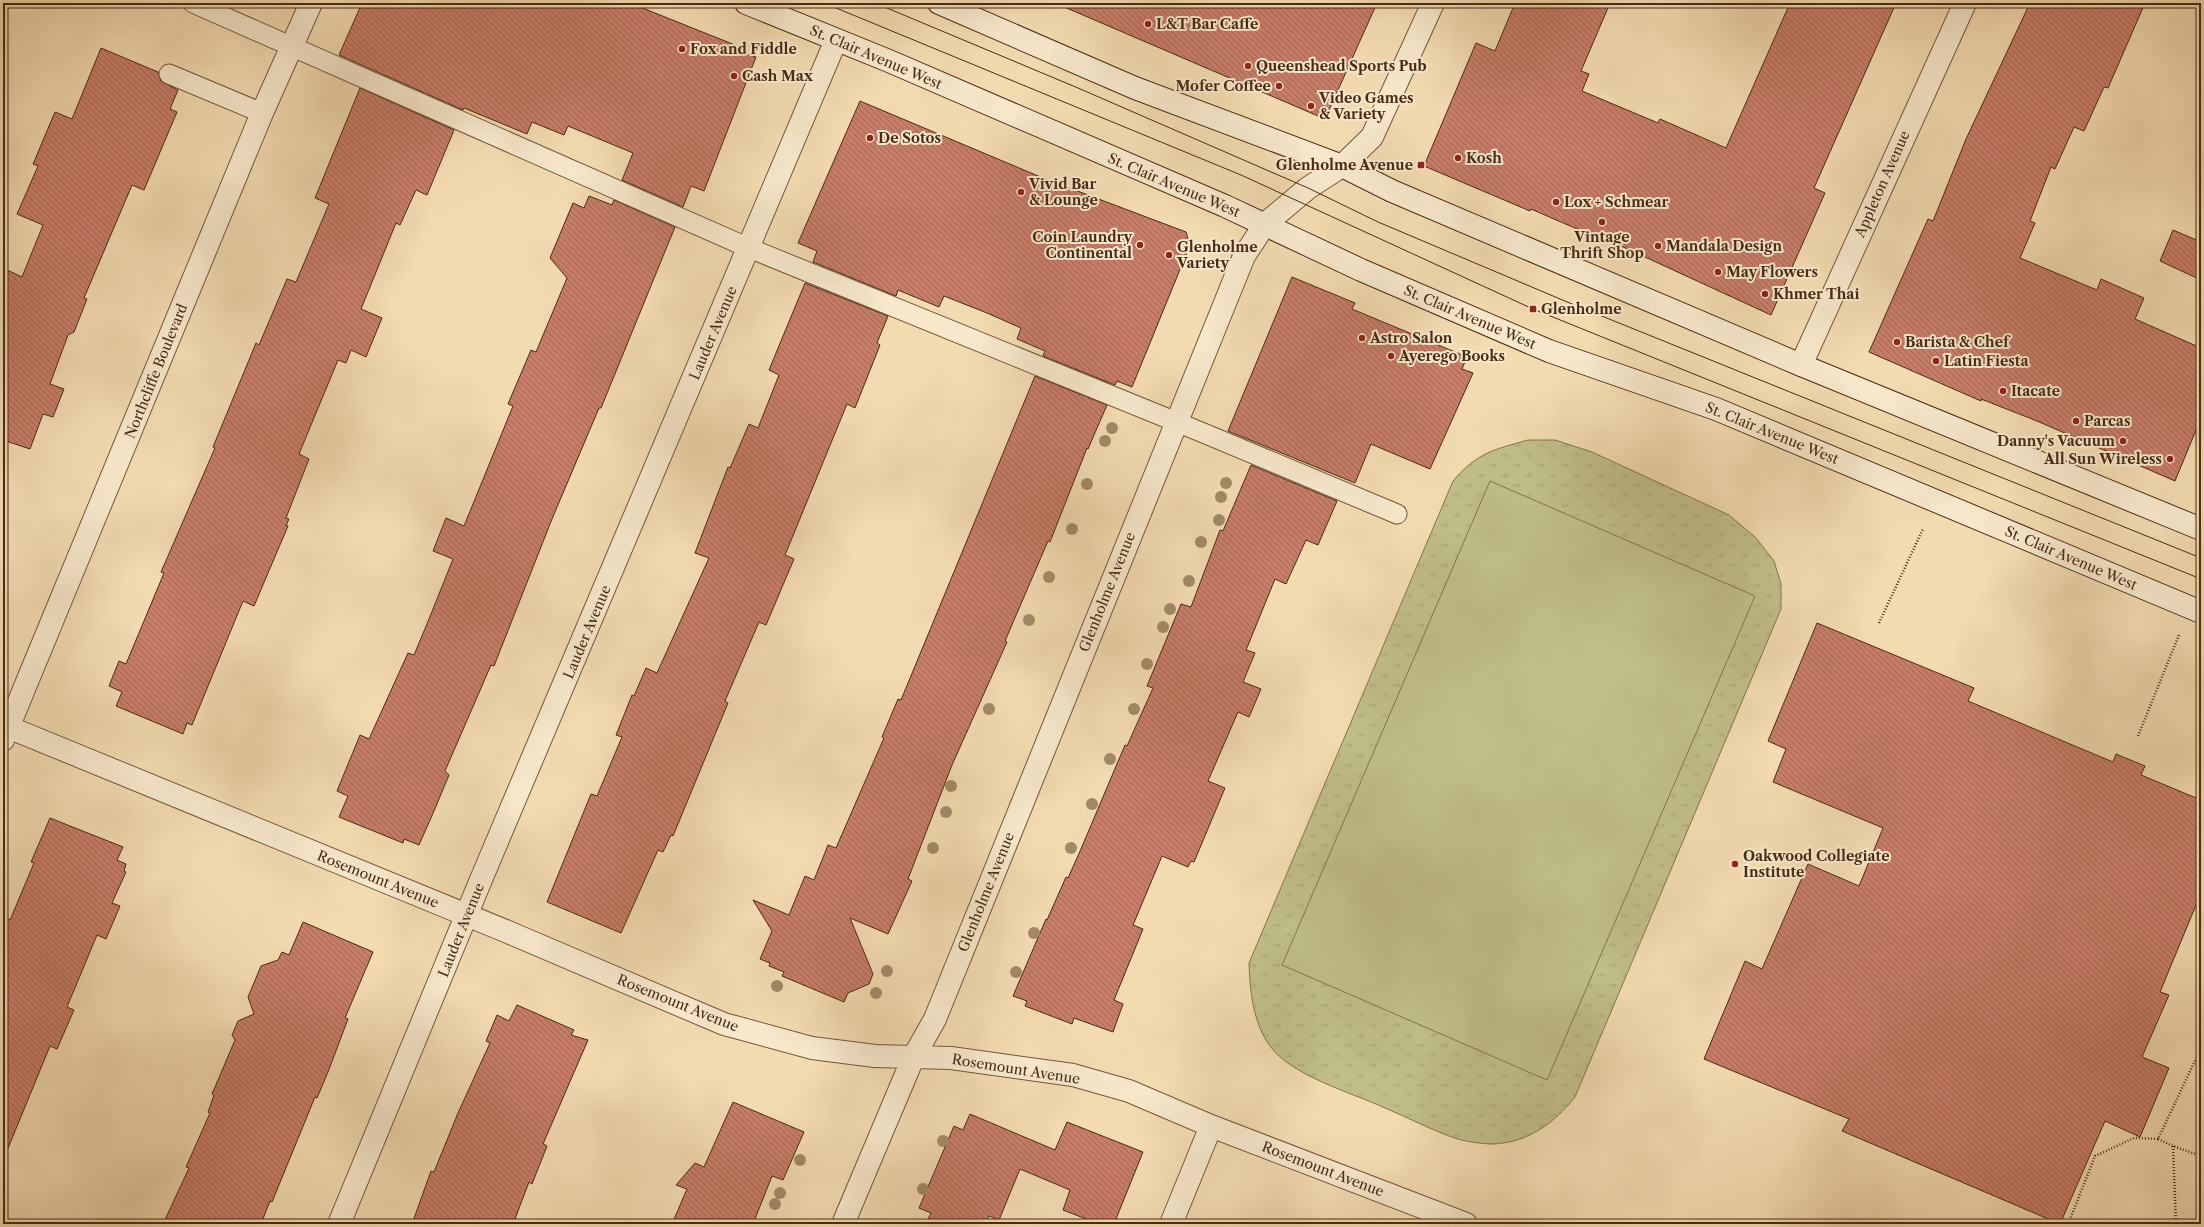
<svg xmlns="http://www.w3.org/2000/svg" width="2204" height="1227" viewBox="0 0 2204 1227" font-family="'Libre Caslon Text',serif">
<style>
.grass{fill:url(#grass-tufts);stroke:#84744e}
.park{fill:#c0be87;stroke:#84744e}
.building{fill:url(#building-back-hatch);stroke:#482b14}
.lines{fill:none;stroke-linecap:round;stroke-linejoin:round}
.service-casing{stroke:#73573b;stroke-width:21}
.minor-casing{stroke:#73573b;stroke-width:24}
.secondary-casing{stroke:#482b14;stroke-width:24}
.path{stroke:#482b14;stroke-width:2.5;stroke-dasharray:1 2;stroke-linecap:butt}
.service{stroke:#f7e8cc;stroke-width:19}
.minor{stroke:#f7e8cc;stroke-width:22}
.secondary{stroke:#f7e8cc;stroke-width:22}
.tram{stroke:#482b14;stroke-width:1}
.tree{fill:#a28a67}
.poi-dot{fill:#8f2418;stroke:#f7e8cc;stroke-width:1.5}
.labels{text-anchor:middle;stroke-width:4;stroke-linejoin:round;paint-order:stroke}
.poi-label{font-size:14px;font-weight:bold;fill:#482b14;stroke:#f7e8cc;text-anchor:start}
.street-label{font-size:14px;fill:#482b14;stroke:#f7e8cc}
</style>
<defs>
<pattern id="grass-tufts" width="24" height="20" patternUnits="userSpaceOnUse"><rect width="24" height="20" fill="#c0be87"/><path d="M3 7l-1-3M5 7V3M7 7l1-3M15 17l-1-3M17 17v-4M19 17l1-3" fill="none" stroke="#a6a374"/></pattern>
<pattern id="building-back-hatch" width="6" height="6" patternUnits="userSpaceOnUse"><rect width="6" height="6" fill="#c97c67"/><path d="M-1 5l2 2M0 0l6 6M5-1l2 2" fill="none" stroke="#a56654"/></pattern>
</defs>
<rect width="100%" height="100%" fill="#f3dbb0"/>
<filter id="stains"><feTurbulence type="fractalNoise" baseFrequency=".005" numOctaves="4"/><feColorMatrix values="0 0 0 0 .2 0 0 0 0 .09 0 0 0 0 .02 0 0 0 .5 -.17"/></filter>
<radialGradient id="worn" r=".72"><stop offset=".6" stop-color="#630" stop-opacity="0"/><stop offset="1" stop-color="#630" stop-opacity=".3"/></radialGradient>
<path class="grass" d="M 1528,440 L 1555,440 L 1592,452 L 1729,515 L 1756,538 L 1774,561 L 1781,584 L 1781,609 L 1575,1097 C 1554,1123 1529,1142 1494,1144 C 1484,1144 1468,1142 1458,1139 C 1433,1131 1409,1118 1385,1108 C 1352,1093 1306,1080 1279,1056 C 1254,1033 1250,995 1249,963 L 1453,481 C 1478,452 1493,450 1528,440 Z"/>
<path class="park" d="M 1490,481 L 1755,596 L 1547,1080 L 1282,965 Z"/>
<path class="building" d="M 362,3 L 630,3 L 745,49 L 743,52 L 756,57 L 704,191 L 691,186 L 683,207 L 622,180 L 633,153 L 568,126 L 564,135 L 532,122 L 527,134 L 464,108 L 463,110 L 339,55 Z
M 1055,3 L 1377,3 L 1325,119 Z
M 1515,3 L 1610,3 L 1581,71 L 1589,74 L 1582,91 L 1658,123 L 1660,119 L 1726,148 L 1790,3 L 1896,3 L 1814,188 L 1825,193 L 1771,315 L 1608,240 L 1607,242 L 1531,209 L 1530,211 L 1424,166 L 1476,43 L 1495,51 Z
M 2030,3 L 2145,3 L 2108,88 L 2104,87 L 2084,131 L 2074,127 L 2055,169 L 2051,167 L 2030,221 L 2035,223 L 2020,258 L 2097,290 L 2101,279 L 2144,298 L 2135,319 L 2201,348 L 2201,418 L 2175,481 L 2037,421 L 1981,399 L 1981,401 L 1869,352 L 1928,219 L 1933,221 L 1966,139 Z
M 101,48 L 158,72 L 161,81 L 178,90 L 170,109 L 177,112 L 144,190 L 132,185 L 84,298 L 87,299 L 74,332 L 68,335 L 50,384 L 64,389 L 53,417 L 43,414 L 30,449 L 3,440 L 3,268 L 22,277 L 43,225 L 17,214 L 38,166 L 33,164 L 55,112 L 72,119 Z
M 360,88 L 454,130 L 427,195 L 416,190 L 400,225 L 396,223 L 361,309 L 382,318 L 366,357 L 351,350 L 346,363 L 338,360 L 299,454 L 309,459 L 286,518 L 289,519 L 286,526 L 288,526 L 254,606 L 243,601 L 192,725 L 187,723 L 183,734 L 116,706 L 122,692 L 109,686 L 119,661 L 126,664 L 164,573 L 161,572 L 215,448 L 213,447 L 256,343 L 259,345 L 287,279 L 296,282 L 329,204 L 315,198 Z
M 860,101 L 1043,178 L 1186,232 L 1190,245 L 1132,387 L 1117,381 L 1115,385 L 1043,356 L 1045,351 L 1017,339 L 1021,328 L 987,313 L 944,296 L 939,307 L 898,290 L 896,296 L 813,262 L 817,251 L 798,243 Z
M 589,196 L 612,205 L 614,200 L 675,227 L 601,408 L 599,408 L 552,519 L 494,666 L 491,665 L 445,771 L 449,775 L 434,811 L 419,845 L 404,839 L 403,843 L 339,817 L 348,796 L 337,791 L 360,735 L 369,739 L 408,653 L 414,655 L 429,619 L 453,559 L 433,551 L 446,518 L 464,526 L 513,406 L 508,404 L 531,350 L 536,352 L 567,278 L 550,258 L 573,203 L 584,208 Z
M 2173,230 L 2201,242 L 2201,280 L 2160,261 Z
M 1292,277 L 1355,303 L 1352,309 L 1467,357 L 1462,369 L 1473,373 L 1430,469 L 1371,444 L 1355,483 L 1228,431 Z
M 805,283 L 888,316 L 877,343 L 880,345 L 855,408 L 847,404 L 785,555 L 794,559 L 766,625 L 759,622 L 725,701 L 728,703 L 673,836 L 671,835 L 663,852 L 658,850 L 621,933 L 547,902 L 591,794 L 597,796 L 622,737 L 616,735 L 632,695 L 634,696 L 646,668 L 657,673 L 709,558 L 695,553 L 728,467 L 730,468 L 749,424 L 758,428 L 779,375 L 769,370 Z
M 1035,376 L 1107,405 L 1088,449 L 1087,448 L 1050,542 L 1048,541 L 1005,641 L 1007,642 L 952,765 L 908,879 L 912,881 L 888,934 L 850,918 L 873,974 L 869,984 L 848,993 L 844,1002 L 782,976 L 784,972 L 769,966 L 770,963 L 760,959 L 772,931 L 753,900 L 789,915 L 805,876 L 814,880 L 828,845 L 836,848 L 884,738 L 882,737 L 898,699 L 901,700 Z
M 1251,465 L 1337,501 L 1318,545 L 1306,540 L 1286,584 L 1275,579 L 1253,633 L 1246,650 L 1255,653 L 1243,682 L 1261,689 L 1249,717 L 1238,712 L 1208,781 L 1225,788 L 1194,862 L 1191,861 L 1188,867 L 1162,856 L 1133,925 L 1143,929 L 1114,1000 L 1123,1004 L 1113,1032 L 1074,1018 L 1072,1024 L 1025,1006 L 1027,1001 L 1013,996 L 1046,919 L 1047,920 L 1066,877 L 1068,878 L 1081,849 L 1125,745 L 1127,746 L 1153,688 L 1147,686 L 1181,604 L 1191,607 L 1220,530 L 1223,531 Z
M 1817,623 L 1974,688 L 1968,701 L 2113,762 L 2116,754 L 2145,766 L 2141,775 L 2201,800 L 2201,893 L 2160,992 L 2169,995 L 2142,1057 L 2169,1068 L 2140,1137 L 2105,1121 L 2060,1224 L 1842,1131 L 1849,1119 L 1704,1059 L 1745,961 L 1762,969 L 1808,864 L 1859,886 L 1883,828 L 1773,782 L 1786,749 L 1768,741 Z
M 50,818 L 123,847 L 117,860 L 126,864 L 124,871 L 126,872 L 112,903 L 120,906 L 106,939 L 97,935 L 67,1007 L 74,1010 L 57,1049 L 50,1046 L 4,1158 L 3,917 L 10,920 L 34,863 L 31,862 Z
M 303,922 L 373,952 L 345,1018 L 348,1019 L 328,1072 L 317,1098 L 315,1097 L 272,1202 L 270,1201 L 261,1224 L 163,1224 L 189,1168 L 186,1167 L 210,1113 L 208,1112 L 214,1095 L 212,1094 L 235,1040 L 232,1035 L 238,1021 L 254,1014 L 248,997 L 261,966 L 278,960 L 282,952 L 289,955 Z
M 517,1005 L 574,1030 L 571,1035 L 588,1040 L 543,1144 L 547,1146 L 532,1184 L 529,1182 L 513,1224 L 412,1224 L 431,1171 L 434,1172 L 458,1113 L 490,1043 L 486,1041 L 497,1015 L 509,1021 Z
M 733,1102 L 804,1132 L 783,1180 L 772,1176 L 753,1224 L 672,1224 L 687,1189 L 676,1185 L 695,1163 L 704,1167 Z
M 970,1114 L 1055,1150 L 1067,1122 L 1143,1152 L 1114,1224 L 1099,1224 L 1063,1210 L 1070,1190 L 1020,1169 L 999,1220 L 989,1216 L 985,1224 L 926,1224 L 931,1213 L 919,1208 L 954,1126 L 963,1130 Z"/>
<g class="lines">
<defs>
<path id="service" d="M 193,3 L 749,248 L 1201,432 L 1397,514
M 169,74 L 262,113"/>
<path id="minor" d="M 1801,365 L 1965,3
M 3,725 L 508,932 L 724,1024 L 812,1048 L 875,1056 L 951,1058 L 1073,1075 L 1129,1091 L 1211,1126 L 1466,1224
M 3,740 L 262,113 L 311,3
M 339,1224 L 480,882 L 836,40
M 843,1224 L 913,1058 L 935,1019 L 1244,256 L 1265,224 L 1308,188 L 1342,166 L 1372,137 L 1433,3
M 1171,1224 L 1211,1126"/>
<path id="secondary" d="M 746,3 L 889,61 L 1225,206 L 1361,270 L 1549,351 L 1716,409 L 2201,612
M 939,3 L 1135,88 L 1342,166 L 1392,191 L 1801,365 L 2201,529"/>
</defs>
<use href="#service" class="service-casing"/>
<use href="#minor" class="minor-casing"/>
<use href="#secondary" class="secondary-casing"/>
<path class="path" d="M 1879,623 L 1923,529
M 2138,736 L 2179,635
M 2158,1139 L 2173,1146 L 2201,1156
M 2173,1146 L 2176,1224
M 2079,1224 L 2069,1222 L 2095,1156 L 2134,1138 L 2158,1139 L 2201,1048"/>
<use href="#service" class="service"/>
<use href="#minor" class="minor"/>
<use href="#secondary" class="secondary"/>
<path class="tram" d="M 824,3 L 1241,175 L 1533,309 L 2201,579
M 875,3 L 1078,88 L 1308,188 L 1378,222 L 1572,304 L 2201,558"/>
</g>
<g class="tree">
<circle cx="1112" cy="428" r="6"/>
<circle cx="1105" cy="441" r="6"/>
<circle cx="1226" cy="483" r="6"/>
<circle cx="1087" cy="484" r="6"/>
<circle cx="1221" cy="497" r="6"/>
<circle cx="1219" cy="520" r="6"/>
<circle cx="1072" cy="529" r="6"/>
<circle cx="1201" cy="542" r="6"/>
<circle cx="1049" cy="577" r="6"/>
<circle cx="1189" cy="581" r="6"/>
<circle cx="1170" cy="609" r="6"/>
<circle cx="1029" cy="620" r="6"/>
<circle cx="1163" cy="627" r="6"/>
<circle cx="1147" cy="664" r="6"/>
<circle cx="989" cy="709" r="6"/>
<circle cx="1134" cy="709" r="6"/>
<circle cx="1110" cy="759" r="6"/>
<circle cx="951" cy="786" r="6"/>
<circle cx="1092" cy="804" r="6"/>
<circle cx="946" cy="812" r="6"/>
<circle cx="933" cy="848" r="6"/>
<circle cx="1071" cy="848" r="6"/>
<circle cx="1034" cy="933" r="6"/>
<circle cx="887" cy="971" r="6"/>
<circle cx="1016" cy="972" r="6"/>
<circle cx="777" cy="986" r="6"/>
<circle cx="876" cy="993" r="6"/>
<circle cx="943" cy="1141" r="6"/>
<circle cx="800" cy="1160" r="6"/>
<circle cx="923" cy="1189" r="6"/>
<circle cx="780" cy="1193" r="6"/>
<circle cx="775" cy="1204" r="6"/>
</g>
<g class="poi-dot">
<circle cx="1148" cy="24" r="4"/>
<circle cx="682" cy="49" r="4"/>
<circle cx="1248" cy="66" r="4"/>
<circle cx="734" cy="76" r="4"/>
<circle cx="1279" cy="86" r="4"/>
<circle cx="1311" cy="106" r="4"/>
<circle cx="870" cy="138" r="4"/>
<circle cx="1458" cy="158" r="4"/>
<rect x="1417" y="161" width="8" height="8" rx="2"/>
<circle cx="1021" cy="192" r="4"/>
<circle cx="1556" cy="202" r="4"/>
<circle cx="1602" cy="222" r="4"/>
<circle cx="1140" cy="245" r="4"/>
<circle cx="1658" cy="246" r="4"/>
<circle cx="1169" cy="255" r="4"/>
<circle cx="1718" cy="272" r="4"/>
<circle cx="1765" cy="294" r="4"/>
<rect x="1529" y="305" width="8" height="8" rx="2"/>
<circle cx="1362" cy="338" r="4"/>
<circle cx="1897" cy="342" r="4"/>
<circle cx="1391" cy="356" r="4"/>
<circle cx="1936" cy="361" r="4"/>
<circle cx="2003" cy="391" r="4"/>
<circle cx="2076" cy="421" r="4"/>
<circle cx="2123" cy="441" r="4"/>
<circle cx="2170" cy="459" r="4"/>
<circle cx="1735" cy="864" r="4"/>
</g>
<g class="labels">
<g class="poi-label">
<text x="1156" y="29">L&amp;T Bar Caffe</text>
<text x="690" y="54">Fox and Fiddle</text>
<text x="1256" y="71">Queenshead Sports Pub</text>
<text x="742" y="81">Cash Max</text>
<text x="1271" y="91" text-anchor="end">Mofer Coffee</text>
<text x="1319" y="103">Video Games<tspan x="1319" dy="16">&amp; Variety</tspan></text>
<text x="878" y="143">De Sotos</text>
<text x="1466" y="163">Kosh</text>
<text x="1413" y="170" text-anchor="end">Glenholme Avenue</text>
<text x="1029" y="189">Vivid Bar<tspan x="1029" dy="16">&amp; Lounge</tspan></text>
<text x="1564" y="207">Lox + Schmear</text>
<text x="1132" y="242" text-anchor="end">Coin Laundry<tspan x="1132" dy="16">Continental</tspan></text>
<text x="1602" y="242" text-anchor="middle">Vintage<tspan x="1602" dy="16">Thrift Shop</tspan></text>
<text x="1666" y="251">Mandala Design</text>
<text x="1177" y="252">Glenholme<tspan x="1177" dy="16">Variety</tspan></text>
<text x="1726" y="277">May Flowers</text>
<text x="1773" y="299">Khmer Thai</text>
<text x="1541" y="314">Glenholme</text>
<text x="1370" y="343">Astro Salon</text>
<text x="1905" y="347">Barista &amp; Chef</text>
<text x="1399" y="361">Ayerego Books</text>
<text x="1944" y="366">Latin Fiesta</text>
<text x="2011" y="396">Itacate</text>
<text x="2084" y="426">Parcas</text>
<text x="2115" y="446" text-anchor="end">Danny's Vacuum</text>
<text x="2162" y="464" text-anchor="end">All Sun Wireless</text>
<text x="1743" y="861">Oakwood Collegiate<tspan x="1743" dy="16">Institute</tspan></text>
</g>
<g class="street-label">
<text transform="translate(876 57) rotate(23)" y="5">St. Clair Avenue West</text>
<text transform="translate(1882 184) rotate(-66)" y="5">Appleton Avenue</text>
<text transform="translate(1174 185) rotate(23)" y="5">St. Clair Avenue West</text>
<text transform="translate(1470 317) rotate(23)" y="5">St. Clair Avenue West</text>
<text transform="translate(713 333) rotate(-67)" y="5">Lauder Avenue</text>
<text transform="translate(156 371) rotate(-68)" y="5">Northcliffe Boulevard</text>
<text transform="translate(1772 433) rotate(22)" y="5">St. Clair Avenue West</text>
<text transform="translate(2071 558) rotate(23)" y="5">St. Clair Avenue West</text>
<text transform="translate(1107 592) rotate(-68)" y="5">Glenholme Avenue</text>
<text transform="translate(587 632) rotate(-67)" y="5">Lauder Avenue</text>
<text transform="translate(378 879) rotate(22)" y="5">Rosemount Avenue</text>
<text transform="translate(986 892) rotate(-68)" y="5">Glenholme Avenue</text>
<text transform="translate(461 930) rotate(-68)" y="5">Lauder Avenue</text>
<text transform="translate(678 1003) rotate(22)" y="5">Rosemount Avenue</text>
<text transform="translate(1016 1069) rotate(9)" y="5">Rosemount Avenue</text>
<text transform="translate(1323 1169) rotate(21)" y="5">Rosemount Avenue</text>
</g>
</g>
<rect width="2204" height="1227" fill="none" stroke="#f3dbb0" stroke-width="16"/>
<rect x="4" y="4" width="2196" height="1219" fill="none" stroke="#482b14" stroke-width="2"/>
<rect x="8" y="8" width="2188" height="1211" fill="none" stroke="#482b14"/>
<rect width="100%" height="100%" filter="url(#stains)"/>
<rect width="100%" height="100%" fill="url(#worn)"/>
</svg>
